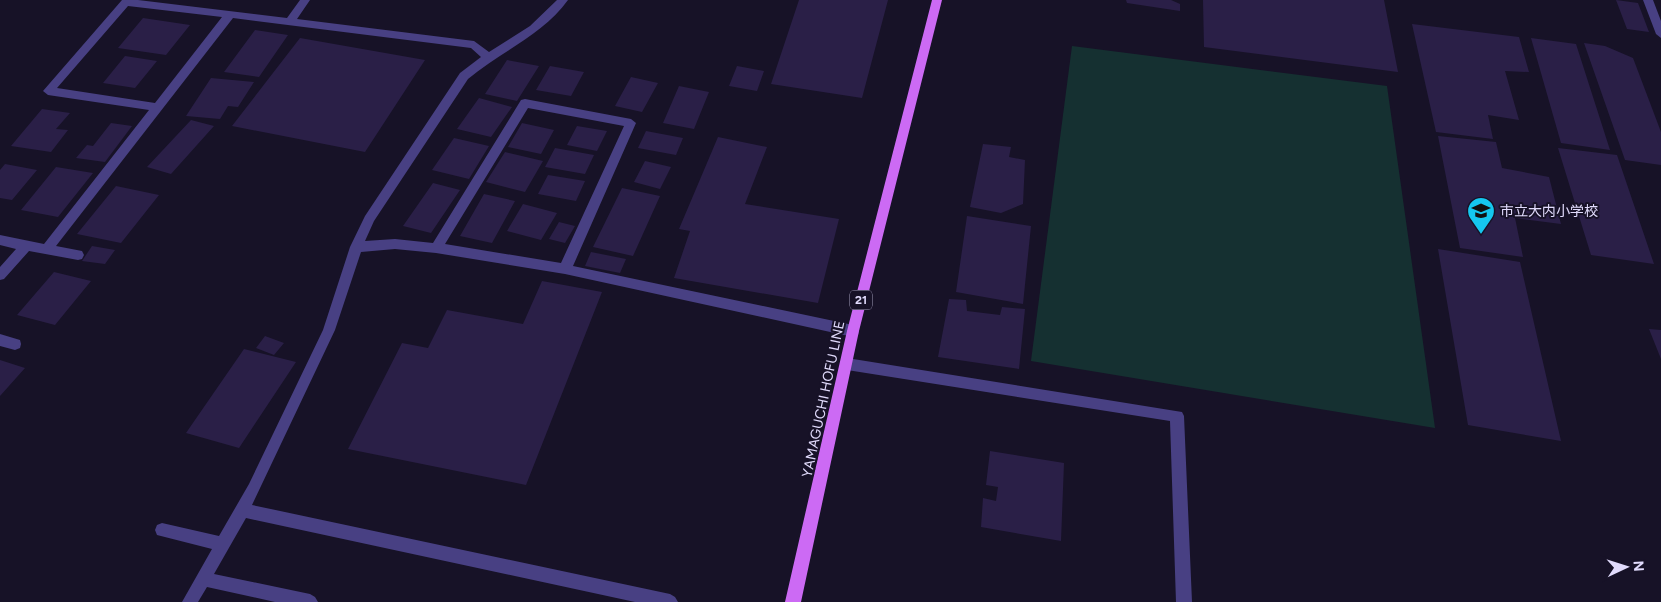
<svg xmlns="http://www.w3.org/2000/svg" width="1661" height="602" viewBox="0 0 1661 602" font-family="Figtree,'Noto Sans JP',sans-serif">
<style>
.green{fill:#153031}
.building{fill:#2a1f47}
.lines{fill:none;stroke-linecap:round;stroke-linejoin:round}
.minor{fill:#484083;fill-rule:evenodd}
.major{fill:#cc6af4;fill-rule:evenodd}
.labels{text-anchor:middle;stroke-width:4;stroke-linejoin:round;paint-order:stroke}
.shield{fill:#171227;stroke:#a49fbc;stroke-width:1}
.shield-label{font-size:12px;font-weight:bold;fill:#e1dbfc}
.poi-label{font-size:14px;fill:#e1dbfc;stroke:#171227;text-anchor:start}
.street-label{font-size:14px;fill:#e1dbfc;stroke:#171227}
</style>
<rect width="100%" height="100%" fill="#171227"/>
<path class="green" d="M 1072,46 L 1387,86 L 1435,428 L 1031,361 Z"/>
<path class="building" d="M 799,0 L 888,0 L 862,98 L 771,84 Z
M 1126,0 L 1171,0 L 1180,4 L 1180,11 L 1127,3 Z
M 1203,0 L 1384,0 L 1398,72 L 1204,47 Z
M 1616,0 L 1638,3 L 1649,32 L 1627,29 Z
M 143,18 L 190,25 L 166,55 L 118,48 Z
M 1412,24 L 1519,37 L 1529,72 L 1505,71 L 1519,120 L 1488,115 L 1493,139 L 1436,132 Z
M 255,30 L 288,35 L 259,77 L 224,72 Z
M 300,38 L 425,60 L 365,152 L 232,126 Z
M 1531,38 L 1576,44 L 1610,150 L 1561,143 Z
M 1584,43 L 1605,46 L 1633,58 L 1661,132 L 1661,165 L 1625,160 Z
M 125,56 L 157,61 L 135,88 L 103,83 Z
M 507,60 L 539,66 L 517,101 L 485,94 Z
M 550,66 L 584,72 L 571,96 L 536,90 Z
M 737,66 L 764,71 L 757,91 L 729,86 Z
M 631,77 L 658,83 L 642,112 L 615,106 Z
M 211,78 L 254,82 L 238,107 L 228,106 L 220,119 L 186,116 Z
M 679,86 L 709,92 L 694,129 L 663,123 Z
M 479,98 L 512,107 L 491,137 L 457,129 Z
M 42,109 L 70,113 L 56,129 L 68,130 L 51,152 L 11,146 Z
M 191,120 L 214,126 L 171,174 L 147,167 Z
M 111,123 L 132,126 L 105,162 L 76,158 L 87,145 L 93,146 Z
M 522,123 L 554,130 L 541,154 L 508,147 Z
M 577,126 L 607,131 L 597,151 L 567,145 Z
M 646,131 L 683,138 L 676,155 L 638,148 Z
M 1438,136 L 1496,142 L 1502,168 L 1549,177 L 1561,224 L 1515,218 L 1523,257 L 1460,248 Z
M 718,137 L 767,147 L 745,204 L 839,219 L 818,303 L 674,278 L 690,231 L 679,229 Z
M 454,138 L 489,146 L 469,179 L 432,170 Z
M 983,144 L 1011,147 L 1009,157 L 1025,160 L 1023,204 L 1001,213 L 970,207 Z
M 555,148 L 594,155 L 585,174 L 545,167 Z
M 1558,148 L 1617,155 L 1654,264 L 1591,255 Z
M 505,152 L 543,161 L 525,192 L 486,182 Z
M 645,161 L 671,167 L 660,189 L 634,182 Z
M 5,164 L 37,170 L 12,200 L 0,198 L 0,170 Z
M 56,167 L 93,173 L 58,217 L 21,210 Z
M 548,175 L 585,181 L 576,201 L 538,194 Z
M 433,183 L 460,190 L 431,233 L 403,226 Z
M 116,186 L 159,195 L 121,243 L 77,234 Z
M 622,188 L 660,196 L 633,256 L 593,247 Z
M 484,194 L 515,201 L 492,243 L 460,236 Z
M 523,204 L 557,213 L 541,240 L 507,231 Z
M 967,216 L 1031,226 L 1023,304 L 956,292 Z
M 559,222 L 575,226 L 565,243 L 549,239 Z
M 92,246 L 115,250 L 105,264 L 82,261 Z
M 1438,249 L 1520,262 L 1561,441 L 1468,425 Z
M 591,252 L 626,259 L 620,273 L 585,266 Z
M 54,272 L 91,281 L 55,325 L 17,315 Z
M 542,281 L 602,292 L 526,485 L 348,449 L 402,343 L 428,348 L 447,310 L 523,324 Z
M 949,299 L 966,300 L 967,311 L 1000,315 L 1002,307 L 1025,309 L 1019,369 L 938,357 Z
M 1649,329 L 1661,330 L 1661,359 Z
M 265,336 L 284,343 L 274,355 L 256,348 Z
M 244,349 L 296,362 L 239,448 L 186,433 Z
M 0,360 L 25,368 L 0,396 Z
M 990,451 L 1064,463 L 1061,541 L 981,527 L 983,498 L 996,501 L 998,487 L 986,485 Z"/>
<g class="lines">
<path class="minor" d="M 122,0 L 138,0 L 287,18 L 300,0 L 310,0 L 297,19 L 474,41 L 489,52 L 530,26 L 557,0 L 568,0 C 543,35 500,52 468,79 L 374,221 L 365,241 L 395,239 L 433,243 L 521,100 L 525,99 L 631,119 L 636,123 L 573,266 L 853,325 L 858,327 L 859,331 L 858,335 L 853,337 L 565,274 L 436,253 L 395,249 L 361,252 L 335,330 L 252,505 L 670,594 L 675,597 L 678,602 L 635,602 L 246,518 L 214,574 L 310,594 L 315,597 L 318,602 L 275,602 L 207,587 L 198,602 L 182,602 L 212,549 L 157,535 L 155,530 L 157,525 L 162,523 L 219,536 L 249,484 L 323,330 L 350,247 L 365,216 L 460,73 L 481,57 L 471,48 L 233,18 L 56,246 L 82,251 L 84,255 L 82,259 L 78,260 L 29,251 L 4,279 L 0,280 L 0,267 L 16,249 L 0,245 L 0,235 L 44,244 L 149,110 L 48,95 L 43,91 ZM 128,6 L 222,17 L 155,103 L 57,88 ZM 528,108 L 624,126 L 561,263 L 445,244 Z
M 1643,0 L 1653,0 L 1661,21 L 1661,38 L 1656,34 Z
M 0,334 L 20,340 L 21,344 L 20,348 L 15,350 L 0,346 Z
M 847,358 L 1182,412 L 1184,416 L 1192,602 L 1176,602 L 1170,421 L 847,370 L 842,368 L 840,364 L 842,360 Z"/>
<path class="major" d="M 932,0 L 942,0 L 859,331 L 801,602 L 785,602 L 847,331 Z"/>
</g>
<defs>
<symbol id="school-pin" viewBox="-11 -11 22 30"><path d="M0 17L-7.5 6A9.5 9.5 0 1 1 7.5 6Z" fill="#15c7ef" stroke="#171227"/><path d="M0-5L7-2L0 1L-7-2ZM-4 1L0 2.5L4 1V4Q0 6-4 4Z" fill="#111"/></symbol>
</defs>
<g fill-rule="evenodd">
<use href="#school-pin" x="1465" y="195" width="32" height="43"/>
</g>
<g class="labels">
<rect class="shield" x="850" y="290.5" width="22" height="19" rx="4"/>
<g class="shield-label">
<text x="861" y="304">21</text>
</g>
<g class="poi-label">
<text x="1500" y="216">市立大内小学校</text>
</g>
<g class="street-label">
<text transform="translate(823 399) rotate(-78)" y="5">YAMAGUCHI HOFU LINE</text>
</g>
</g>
<g transform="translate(1626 567) rotate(86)" stroke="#171227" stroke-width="4" paint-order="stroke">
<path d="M0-4L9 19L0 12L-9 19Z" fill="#e1dbfc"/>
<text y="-8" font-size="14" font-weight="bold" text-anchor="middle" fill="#e1dbfc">N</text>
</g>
</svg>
